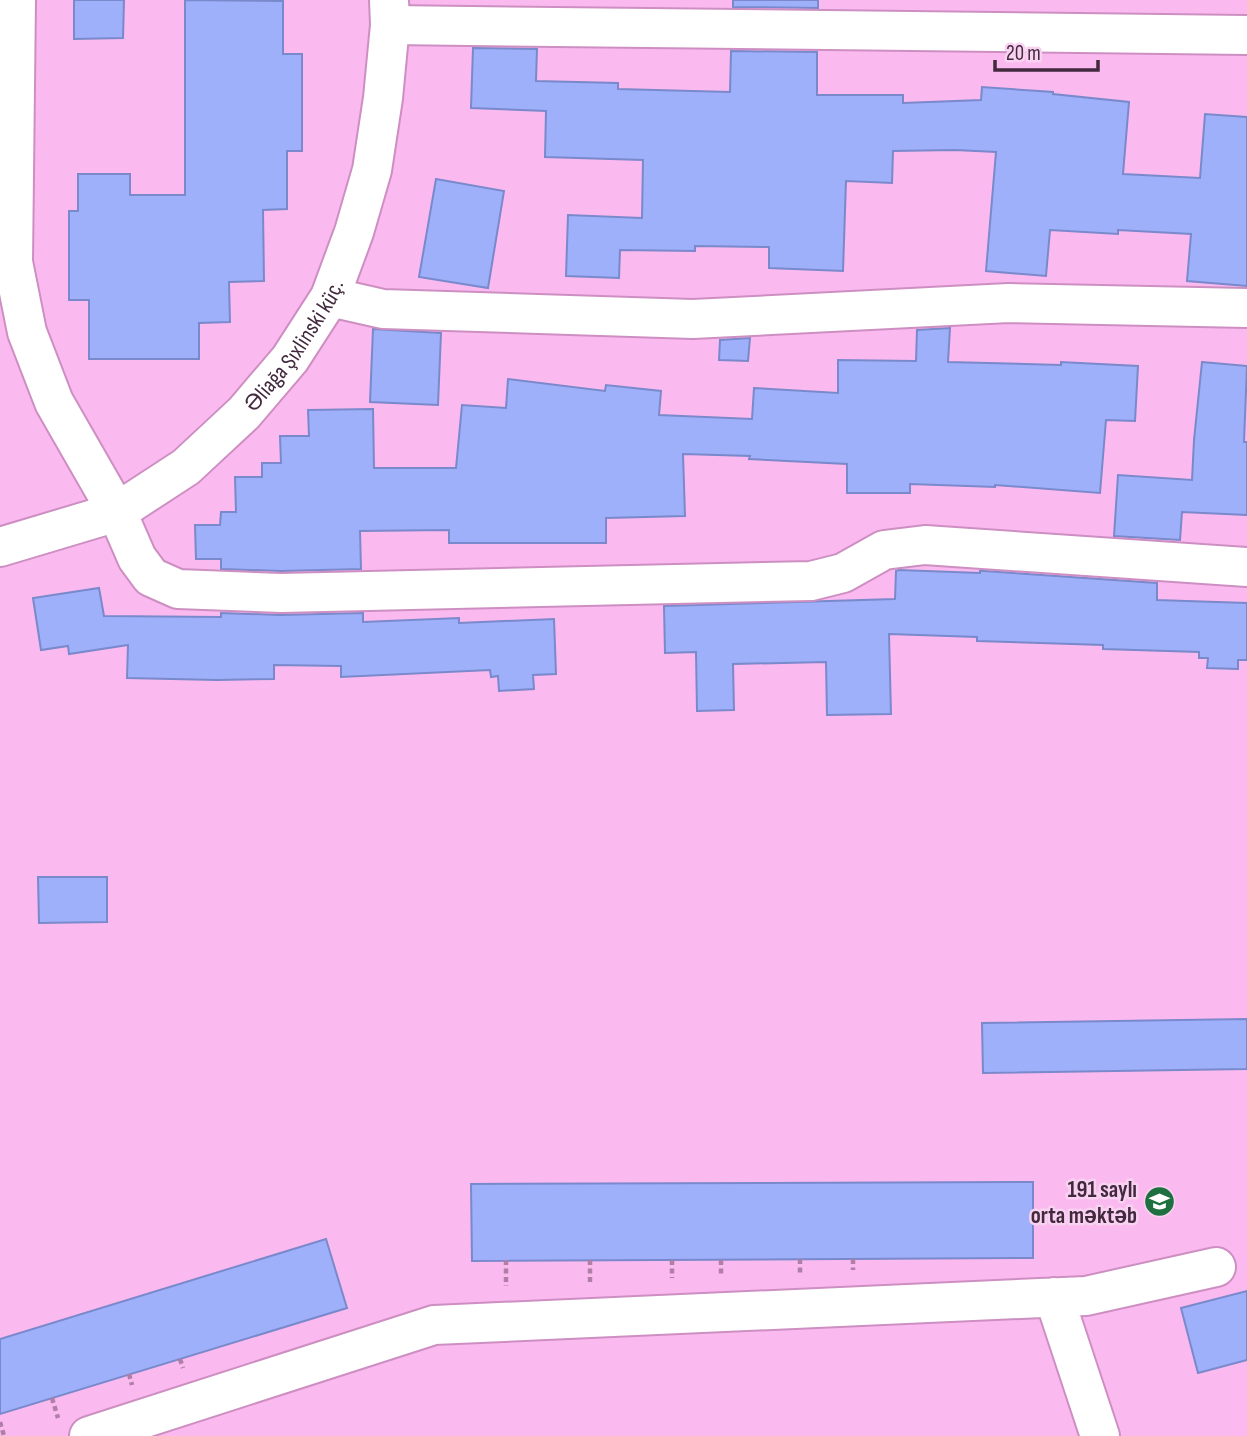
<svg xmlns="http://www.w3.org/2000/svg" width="1247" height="1436" viewBox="0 0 1247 1436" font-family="'Sofia Sans Condensed',sans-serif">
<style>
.building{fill:#9eb0fa;stroke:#7a89cb;stroke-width:2}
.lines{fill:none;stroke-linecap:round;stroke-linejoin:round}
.minor-casing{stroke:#cd8fc2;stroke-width:42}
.major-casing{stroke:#cd8fc2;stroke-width:42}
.path{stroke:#af7fa6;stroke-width:4.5;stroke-dasharray:5 3.5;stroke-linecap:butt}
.minor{stroke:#fff;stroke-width:38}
.major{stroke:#fff;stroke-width:38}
.labels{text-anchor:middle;stroke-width:5;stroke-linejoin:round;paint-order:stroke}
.street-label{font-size:23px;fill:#42293e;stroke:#f9d1f1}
.poi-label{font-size:23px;font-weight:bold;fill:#42293e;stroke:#f9d1f1;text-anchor:end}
</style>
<rect width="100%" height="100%" fill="#fbbaef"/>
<path class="building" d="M 74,0 L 124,0 L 123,38 L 74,39 Z
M 185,0 L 283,1 L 283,54 L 302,54 L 302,151 L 287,151 L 287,209 L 263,210 L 264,281 L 229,282 L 230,322 L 199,323 L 199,359 L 89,359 L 89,300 L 69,300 L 69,211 L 78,211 L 78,174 L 130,174 L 130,195 L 185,195 Z
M 733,0 L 818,0 L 818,8 L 733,7 Z
M 473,48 L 537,49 L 536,81 L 618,83 L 618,89 L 730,92 L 731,51 L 817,52 L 817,95 L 903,95 L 903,103 L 981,100 L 982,87 L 1053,92 L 1053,94 L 1129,102 L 1123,174 L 1200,178 L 1205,114 L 1247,117 L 1247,286 L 1187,281 L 1191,234 L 1118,230 L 1118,234 L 1050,230 L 1046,276 L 986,271 L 996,152 L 955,150 L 893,151 L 892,183 L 846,181 L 843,271 L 769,268 L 769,247 L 695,246 L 695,251 L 620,250 L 619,278 L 566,276 L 568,215 L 642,218 L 643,160 L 545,157 L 546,111 L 471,108 Z
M 436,179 L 504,191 L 488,288 L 419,277 Z
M 950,328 L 948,362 L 1061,365 L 1061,362 L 1138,366 L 1135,421 L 1106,420 L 1100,493 L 995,485 L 995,487 L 910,484 L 910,493 L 847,493 L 847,464 L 749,459 L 750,456 L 683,454 L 685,516 L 606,518 L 606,543 L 449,543 L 449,530 L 360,531 L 361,569 L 281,571 L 221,569 L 221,559 L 196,559 L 195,525 L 220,525 L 221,512 L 236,512 L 235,477 L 262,477 L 262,463 L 281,463 L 280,436 L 309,436 L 308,410 L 373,409 L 374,468 L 456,468 L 462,405 L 506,408 L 508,379 L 605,391 L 606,385 L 661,391 L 659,415 L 752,419 L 754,388 L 838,393 L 838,360 L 916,361 L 917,330 Z
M 373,329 L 441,333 L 438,405 L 370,402 Z
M 750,338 L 748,361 L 719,360 L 720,340 Z
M 1202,362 L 1247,366 L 1244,442 L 1247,442 L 1247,515 L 1182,512 L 1180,540 L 1114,536 L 1118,475 L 1192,480 L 1194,440 Z
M 899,570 L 980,573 L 980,571 L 984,571 L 1157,583 L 1157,600 L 1247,603 L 1247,660 L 1238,660 L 1238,669 L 1207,668 L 1208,658 L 1199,658 L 1199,652 L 1103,649 L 1103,645 L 977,641 L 977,637 L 889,634 L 891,714 L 827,715 L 826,662 L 733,664 L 734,710 L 697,711 L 696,652 L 665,653 L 664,606 L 895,599 L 896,571 Z
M 99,588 L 104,616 L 221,617 L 221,613 L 280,615 L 363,613 L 363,622 L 459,618 L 459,623 L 554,619 L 556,674 L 533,675 L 534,689 L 499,691 L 498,676 L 491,677 L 490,670 L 341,677 L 341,666 L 274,665 L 274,679 L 217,680 L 127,678 L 128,645 L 69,654 L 68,646 L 41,650 L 33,598 Z
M 38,877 L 107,877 L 107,922 L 39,923 Z
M 1247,1019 L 1247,1069 L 983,1073 L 982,1023 Z
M 1033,1182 L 1033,1258 L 472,1261 L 471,1184 Z
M 326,1239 L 347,1308 L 0,1414 L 0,1339 Z
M 1247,1291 L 1247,1360 L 1198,1373 L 1181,1308 Z"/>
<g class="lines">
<defs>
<path id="minor" d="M 16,0 L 13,262 L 27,332 L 54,402 L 117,512 L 137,558 L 151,577 L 178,589 L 281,593 L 811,581 L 843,573 L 884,550 L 925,545 L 1247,567
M 390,25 L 1247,35
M 330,297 L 383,309 L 693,319 L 1009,303 L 1247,308
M 1054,1297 L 1100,1436
M 89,1436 L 434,1325 L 1086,1296 L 1216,1267"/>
<g id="major">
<path id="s1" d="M 0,547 L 117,512 L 186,467 L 244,413 L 290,359 L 330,297 L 354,232 L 372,170 L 383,98 L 390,25 L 389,0"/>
</g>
</defs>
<use href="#minor" class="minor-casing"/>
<use href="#major" class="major-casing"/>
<path class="path" d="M 800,1259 L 800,1273
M 853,1259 L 853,1270
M 506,1260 L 506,1286
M 590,1260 L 590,1282
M 672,1260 L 672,1278
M 721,1260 L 721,1276
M 180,1359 L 183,1368
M 129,1374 L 132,1385
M 52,1398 L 58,1418
M 0,1422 L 4,1436"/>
<use href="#minor" class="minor"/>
<use href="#major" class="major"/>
</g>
<defs>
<symbol id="school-disc" viewBox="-11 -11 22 22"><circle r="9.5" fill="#1f7040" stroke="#f9d1f1"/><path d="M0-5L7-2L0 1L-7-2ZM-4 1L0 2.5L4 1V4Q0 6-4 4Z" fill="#fff"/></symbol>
</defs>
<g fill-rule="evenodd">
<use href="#school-disc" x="1142" y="1184" width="35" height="35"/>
</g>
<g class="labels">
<g class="street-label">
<text dy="8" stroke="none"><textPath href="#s1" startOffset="368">Əliağa Şıxlinski küç.</textPath></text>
</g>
<g class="poi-label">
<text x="1137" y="1197">191 saylı<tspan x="1137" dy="26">orta məktəb</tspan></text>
</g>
</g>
<path d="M995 60v10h103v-10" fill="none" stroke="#42293e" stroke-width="3.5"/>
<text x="1006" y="60" font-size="21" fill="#42293e" stroke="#f9d1f1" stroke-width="5" paint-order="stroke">20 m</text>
</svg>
